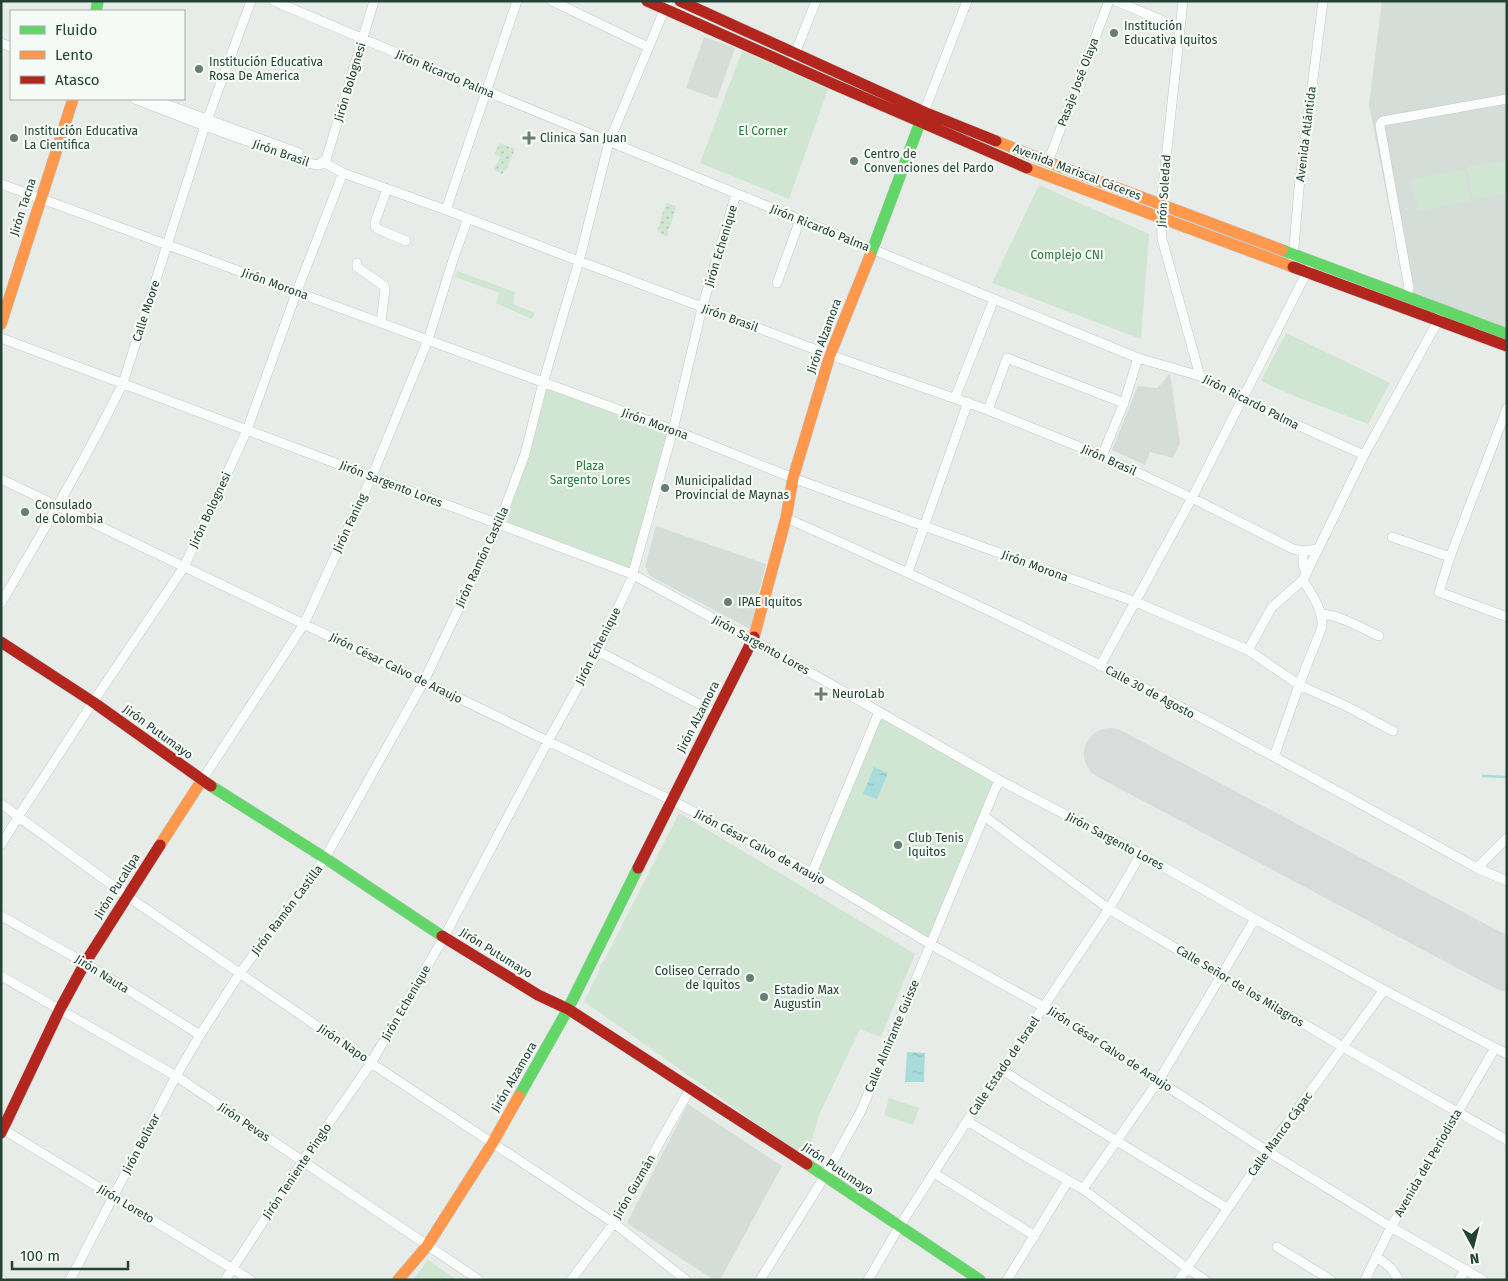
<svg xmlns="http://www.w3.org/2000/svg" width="1508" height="1281" viewBox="0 0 1508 1281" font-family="'Fira Sans',sans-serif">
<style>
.built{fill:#d5ddd8}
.grass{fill:url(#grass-dots)}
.park{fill:#d0e5d2}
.water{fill:url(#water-ripples)}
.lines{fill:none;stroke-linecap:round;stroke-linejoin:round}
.stream{stroke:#a7dcda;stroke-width:2.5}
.runway{stroke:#d8dcda;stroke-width:52}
.street-casing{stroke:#c4c9c6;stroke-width:10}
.fast-casing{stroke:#c0c8c4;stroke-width:12}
.slow-casing{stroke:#c0c8c4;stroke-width:12}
.jam-casing{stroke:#c0c8c4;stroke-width:12}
.street{stroke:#fbfcfc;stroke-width:9}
.fast{stroke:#63d668;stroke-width:11}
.slow{stroke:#ff974d;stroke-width:11}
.jam{stroke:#b3261e;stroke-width:11}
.poi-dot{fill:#687d73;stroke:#f5faf7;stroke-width:2}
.labels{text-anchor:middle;stroke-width:4.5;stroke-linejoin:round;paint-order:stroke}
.poi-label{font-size:12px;fill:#234134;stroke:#f5faf7;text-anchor:start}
.street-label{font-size:12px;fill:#234134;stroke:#f5faf7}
.park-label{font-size:12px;fill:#2b7a3c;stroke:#f5faf7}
</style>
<defs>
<pattern id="grass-dots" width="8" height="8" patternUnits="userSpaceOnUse" patternTransform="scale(1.25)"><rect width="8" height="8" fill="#d0e5d2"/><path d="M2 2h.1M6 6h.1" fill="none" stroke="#b2c6b5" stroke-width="1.8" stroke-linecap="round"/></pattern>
<pattern id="water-ripples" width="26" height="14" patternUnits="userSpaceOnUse" patternTransform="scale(1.25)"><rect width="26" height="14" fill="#a7dcda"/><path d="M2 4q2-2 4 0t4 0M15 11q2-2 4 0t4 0" fill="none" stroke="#8fbebc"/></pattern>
</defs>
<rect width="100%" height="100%" fill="#e7ece9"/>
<path class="built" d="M 1382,1 L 1507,1 L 1507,329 L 1406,292 L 1369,105 Z
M 704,37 L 735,48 L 717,99 L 686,88 Z
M 1170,373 L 1180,443 L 1173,458 L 1150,452 L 1145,465 L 1112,450 L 1138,386 L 1158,388 Z
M 656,526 L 766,564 L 750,629 L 650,576 L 645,566 Z
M 688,1104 L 782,1166 L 720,1280 L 714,1280 L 627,1223 Z"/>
<path class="grass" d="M 500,143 L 515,149 L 507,168 L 502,174 L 494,170 L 500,157 L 494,154 Z
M 666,203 L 676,206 L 667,237 L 657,231 Z"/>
<path class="park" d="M 742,51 L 828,89 L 789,199 L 700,163 Z
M 1507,160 L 1507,194 L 1473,200 L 1467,167 Z
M 1464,169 L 1470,201 L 1418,211 L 1412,179 Z
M 1039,185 L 1149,234 L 1141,339 L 992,283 Z
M 457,271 L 515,292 L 513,304 L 535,313 L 532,319 L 496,303 L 500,293 L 455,277 Z
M 1286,333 L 1390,383 L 1368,424 L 1294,396 L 1261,381 Z
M 543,383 L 673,430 L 632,574 L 506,527 Z
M 879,712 L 999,780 L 930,944 L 812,873 Z
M 679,813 L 915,954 L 881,1037 L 860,1029 L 819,1115 L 811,1142 L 805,1153 L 804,1157 L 585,1002 L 581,1007 L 600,969 L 599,966 L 604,961 Z
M 889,1098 L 919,1108 L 913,1125 L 884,1115 Z
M 428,1260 L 457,1280 L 413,1280 Z"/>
<path class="water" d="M 874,767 L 888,773 L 877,799 L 863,794 Z
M 907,1052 L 925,1053 L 924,1082 L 905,1082 Z"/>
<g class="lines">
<path class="stream" d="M 1483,776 L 1507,777"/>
<path class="runway" d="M 1110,754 L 1507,965"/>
<defs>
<path id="street" d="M 274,1 L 486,91 L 1138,358 L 1200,376 L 1264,410 L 1364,455
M 552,1 L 648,47
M 1116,1 L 1180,28
M 1183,1 L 1161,205 L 1162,239 L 1200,376
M 1,43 L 11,47
M 793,58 L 816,1
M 135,99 L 205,126 L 312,164 L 319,165 L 325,163 L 343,173 L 446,210 L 579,261 L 830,355 L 988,410 L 1102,456 L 1192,498 L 1293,549 L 1303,551 L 1318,549
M 152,99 L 299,153
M 924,112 L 967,1
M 321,162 L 325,163 L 374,1
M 1048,162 L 1109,1
M 1,184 L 671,429 L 793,478 L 924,526 L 1136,602 L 1248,650 L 1299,685 L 1346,706 L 1393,731
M 387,189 L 375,222 L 375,226 L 378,229 L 406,241
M 446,210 L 517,1
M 1293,259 L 1299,188 L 1323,1
M 357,263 L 357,267 L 384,286 L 385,289 L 381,323
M 777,283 L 800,220
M 1407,297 L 1409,288 L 1380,126 L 1381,123 L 1383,121 L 1507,99
M 1,338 L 632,574 L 753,640 L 999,780 L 1141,854 L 1255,919 L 1384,990 L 1507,1054
M 955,398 L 994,299
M 1507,408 L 1450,557 L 1439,592 L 1507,617
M 988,410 L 1007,358 L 1124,403
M 1102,456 L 1124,403 L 1138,358
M 1,479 L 671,800 L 812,873 L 930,944 L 1044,1007 L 1267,1151 L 1391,1227 L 1483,1280
M 786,518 C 892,565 997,613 1100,665 C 1227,730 1352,799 1477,868 L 1507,881
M 1392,537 L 1450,557
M 1303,551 L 1303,565 L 1306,572
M 908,572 L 968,402
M 1,603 C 43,531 86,459 123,383 L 205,126 L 251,1
M 1322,614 C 1342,616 1361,628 1379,636
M 1248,650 L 1272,607 L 1303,580
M 598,651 L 716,713
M 1100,666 L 1192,498 L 1309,268
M 1274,757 L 1299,685 L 1322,627 C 1323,609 1312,595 1303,580 L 1364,455 L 1438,321 L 1440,314
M 202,780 L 304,624 L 372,476 L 428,340 L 452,263 L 468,218
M 1,804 L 127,896 L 371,1063 L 614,1223 L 686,1280
M 984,816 L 1109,909 L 1343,1047 L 1507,1140
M 1,845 L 18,817 L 93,702 L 184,567 L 247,430 L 297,291 L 343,173
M 1477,868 L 1507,838
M 812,873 L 879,712
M 1,916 L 85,963 L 200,1035
M 1,976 L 176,1076 L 479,1280
M 1002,1070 L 1041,1095 L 1227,1208
M 967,1121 L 1020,1153 L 1083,1189 L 1187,1268 L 1205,1280
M 1,1128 L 251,1280
M 934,1173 L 1035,1236
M 1083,1189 L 1159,1080 L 1255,919
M 1277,1247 L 1331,1280
M 1376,1256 L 1391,1268 L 1399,1280
M 1,1280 L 2,1280
M 70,1280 L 176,1076 L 200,1035 L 240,973 L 325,858 L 424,681 L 499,524 L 525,454 L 543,383 L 579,261 L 609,142 L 668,1
M 225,1280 L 302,1162 L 371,1063 L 444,937 L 548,741 L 598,651 L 631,580 L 673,430 L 702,308 L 736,194
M 571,1280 L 614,1223 L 690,1089
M 760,1280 L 825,1176 L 861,1111 L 999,780
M 868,1280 L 899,1227 L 967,1121 L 1109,909 L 1141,854
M 1007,1280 L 1068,1181
M 1179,1280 L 1267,1151 L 1384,990
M 1365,1280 L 1391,1227 L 1495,1048
M 1459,1280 L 1466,1269"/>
<path id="fast" d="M 96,11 L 98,1
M 1282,250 L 1507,334
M 870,256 L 924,112
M 211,786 L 325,858 L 442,936
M 519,1096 L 568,1009 L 638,868
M 807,1164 L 980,1280"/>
<path id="slow" d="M 996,141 L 1048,162 L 1282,250
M 1027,168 L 1293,267
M 1,324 L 73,99
M 754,637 L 786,518 L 793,478 L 830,355 L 870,256
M 160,845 L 202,780
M 398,1280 L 427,1246 L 492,1144 L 519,1096"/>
<path id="jam" d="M 647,1 L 833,84 L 1027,168
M 680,1 L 924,112 L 996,141
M 1293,267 L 1507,346
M 1,642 L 93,702 L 211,786
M 638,868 L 754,637
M 442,936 L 538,995 L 568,1009 L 807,1164
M 1,1133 L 60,1009 L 85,963 L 160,845"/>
</defs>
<use href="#street" class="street-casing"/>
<use href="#fast" class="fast-casing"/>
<use href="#slow" class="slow-casing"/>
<use href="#jam" class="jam-casing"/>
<use href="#street" class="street"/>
<use href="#fast" class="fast"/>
<use href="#slow" class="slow"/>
<use href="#jam" class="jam"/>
</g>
<g class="poi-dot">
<circle cx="1114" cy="33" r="5"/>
<circle cx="199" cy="69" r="5"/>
<circle cx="14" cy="138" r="5"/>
<path d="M526.5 130.5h5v5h5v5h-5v5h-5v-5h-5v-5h5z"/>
<circle cx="854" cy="161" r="5"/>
<circle cx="665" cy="488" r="5"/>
<circle cx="25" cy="512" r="5"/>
<circle cx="728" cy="602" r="5"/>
<path d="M818.5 686.5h5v5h5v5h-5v5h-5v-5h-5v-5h5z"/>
<circle cx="898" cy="845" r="5"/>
<circle cx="750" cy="978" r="5"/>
<circle cx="764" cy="997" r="5"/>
</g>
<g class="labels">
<g class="poi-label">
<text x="1124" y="30">Institución<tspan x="1124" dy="14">Educativa Iquitos</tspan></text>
<text x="209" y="66">Institución Educativa<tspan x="209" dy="14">Rosa De America</tspan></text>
<text x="24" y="135">Institución Educativa<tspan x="24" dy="14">La Cientifica</tspan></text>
<text x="540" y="142">Clinica San Juan</text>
<text x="864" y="158">Centro de<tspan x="864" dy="14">Convenciones del Pardo</tspan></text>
<text x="675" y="485">Municipalidad<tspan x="675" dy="14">Provincial de Maynas</tspan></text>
<text x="35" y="509">Consulado<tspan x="35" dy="14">de Colombia</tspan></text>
<text x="738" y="606">IPAE Iquitos</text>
<text x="832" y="698">NeuroLab</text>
<text x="908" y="842">Club Tenis<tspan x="908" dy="14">Iquitos</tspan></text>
<text x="740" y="975" text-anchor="end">Coliseo Cerrado<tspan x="740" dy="14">de Iquitos</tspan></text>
<text x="774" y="994">Estadio Max<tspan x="774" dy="14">Augustín</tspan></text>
</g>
<g class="street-label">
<text transform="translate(445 74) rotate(23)" y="4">Jirón Ricardo Palma</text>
<text transform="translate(350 82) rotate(-73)" y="4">Jirón Bolognesi</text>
<text transform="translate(1078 82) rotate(-69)" y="4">Pasaje José Olaya</text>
<text transform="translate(1306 134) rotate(-83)" y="4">Avenida Atlántida</text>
<text transform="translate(281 153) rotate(19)" y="4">Jirón Brasil</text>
<text transform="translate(1077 172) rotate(21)" y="4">Avenida Mariscal Cáceres</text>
<text transform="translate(1164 191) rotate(-86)" y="4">Jirón Soledad</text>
<text transform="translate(23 207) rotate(-72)" y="4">Jirón Tacna</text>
<text transform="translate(820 228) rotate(22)" y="4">Jirón Ricardo Palma</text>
<text transform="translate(721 246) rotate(-73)" y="4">Jirón Echenique</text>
<text transform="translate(275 284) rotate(20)" y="4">Jirón Morona</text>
<text transform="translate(146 311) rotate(-72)" y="4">Calle Moore</text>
<text transform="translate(730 318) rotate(20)" y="4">Jirón Brasil</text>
<text transform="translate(824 336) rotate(-70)" y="4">Jirón Alzamora</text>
<text transform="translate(1251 402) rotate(27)" y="4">Jirón Ricardo Palma</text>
<text transform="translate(655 424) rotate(20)" y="4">Jirón Morona</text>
<text transform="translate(1109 460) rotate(24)" y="4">Jirón Brasil</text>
<text transform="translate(391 484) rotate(21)" y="4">Jirón Sargento Lores</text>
<text transform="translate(210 510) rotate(-65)" y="4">Jirón Bolognesi</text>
<text transform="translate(350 523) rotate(-65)" y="4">Jirón Faning</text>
<text transform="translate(482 557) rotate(-65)" y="4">Jirón Ramón Castilla</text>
<text transform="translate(1035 566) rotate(20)" y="4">Jirón Morona</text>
<text transform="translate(761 645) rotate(29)" y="4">Jirón Sargento Lores</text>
<text transform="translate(598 646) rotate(-63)" y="4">Jirón Echenique</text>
<text transform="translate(396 668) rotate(26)" y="4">Jirón César Calvo de Araujo</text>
<text transform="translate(1150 692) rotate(28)" y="4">Calle 30 de Agosto</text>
<text transform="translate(698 717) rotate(-63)" y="4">Jirón Alzamora</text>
<text transform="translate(158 732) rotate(36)" y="4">Jirón Putumayo</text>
<text transform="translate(1115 841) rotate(28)" y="4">Jirón Sargento Lores</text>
<text transform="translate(760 847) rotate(28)" y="4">Jirón César Calvo de Araujo</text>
<text transform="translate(117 886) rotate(-58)" y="4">Jirón Pucallpa</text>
<text transform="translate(287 910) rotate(-53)" y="4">Jirón Ramón Castilla</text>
<text transform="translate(496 953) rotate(32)" y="4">Jirón Putumayo</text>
<text transform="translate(102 974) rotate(32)" y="4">Jirón Nauta</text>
<text transform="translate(1240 986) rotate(31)" y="4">Calle Señor de los Milagros</text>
<text transform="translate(406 1003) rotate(-60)" y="4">Jirón Echenique</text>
<text transform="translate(892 1036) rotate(-67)" y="4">Calle Almirante Guisse</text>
<text transform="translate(343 1043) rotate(34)" y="4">Jirón Napo</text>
<text transform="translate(1110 1049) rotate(33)" y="4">Jirón César Calvo de Araujo</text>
<text transform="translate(1004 1066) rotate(-56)" y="4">Calle Estado de Israel</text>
<text transform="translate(514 1077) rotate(-60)" y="4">Jirón Alzamora</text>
<text transform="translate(244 1122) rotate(34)" y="4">Jirón Pevas</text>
<text transform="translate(1280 1134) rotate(-54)" y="4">Calle Manco Cápac</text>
<text transform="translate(141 1144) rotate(-62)" y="4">Jirón Bolívar</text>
<text transform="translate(1428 1163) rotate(-60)" y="4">Avenida del Periodista</text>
<text transform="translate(838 1169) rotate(34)" y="4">Jirón Putumayo</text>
<text transform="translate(297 1171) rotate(-56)" y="4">Jirón Teniente Pinglo</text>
<text transform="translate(634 1187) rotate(-60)" y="4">Jirón Guzmán</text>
<text transform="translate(126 1204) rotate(31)" y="4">Jirón Loreto</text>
</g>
<g class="park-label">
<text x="763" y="135">El Corner</text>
<text x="1067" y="259">Complejo CNI</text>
<text x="590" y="470">Plaza<tspan x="590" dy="14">Sargento Lores</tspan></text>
</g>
</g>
<rect width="1508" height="1281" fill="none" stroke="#234134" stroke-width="5"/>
<rect x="10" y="10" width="175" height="90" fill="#f5faf7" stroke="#a1b0a9"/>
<rect x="20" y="26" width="25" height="8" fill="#63d668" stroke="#a1b0a9"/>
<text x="55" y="35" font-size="15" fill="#234134">Fluido</text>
<rect x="20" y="51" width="25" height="8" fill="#ff974d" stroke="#a1b0a9"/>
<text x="55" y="60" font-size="15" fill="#234134">Lento</text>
<rect x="20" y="76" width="25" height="8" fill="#b3261e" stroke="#a1b0a9"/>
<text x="55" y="85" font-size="15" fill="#234134">Atasco</text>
<g transform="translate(1473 1246) rotate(173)" stroke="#f5faf7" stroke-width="4" paint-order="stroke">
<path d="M0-4L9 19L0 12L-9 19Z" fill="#234134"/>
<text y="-8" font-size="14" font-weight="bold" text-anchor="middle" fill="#234134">N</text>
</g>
<path d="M12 1261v8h116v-8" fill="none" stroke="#234134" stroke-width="2.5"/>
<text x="20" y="1261" font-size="15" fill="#234134" stroke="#f5faf7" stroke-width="4" paint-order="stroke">100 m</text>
</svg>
